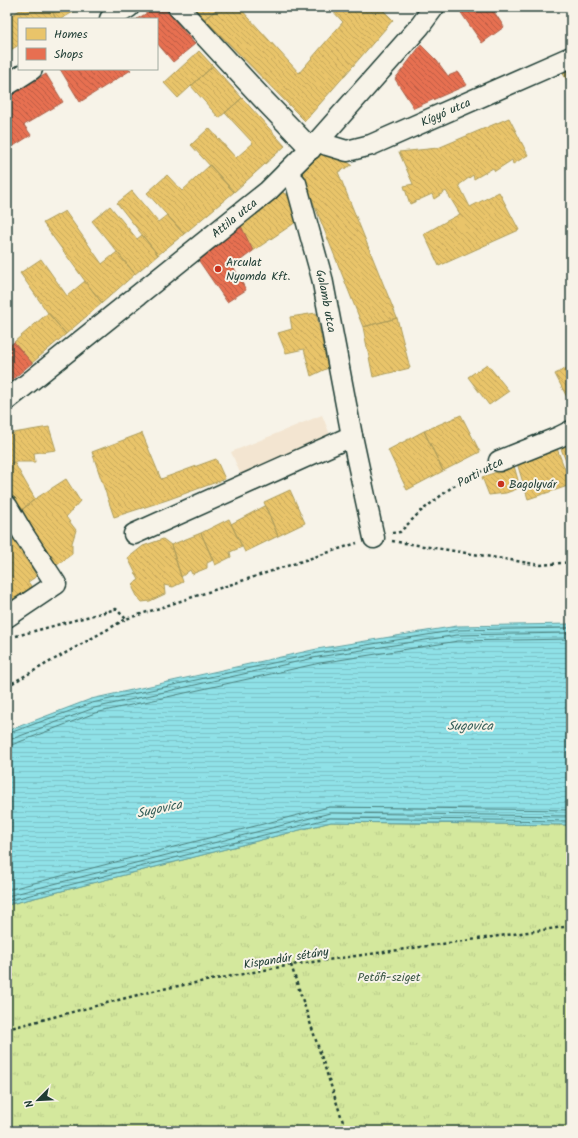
<svg xmlns="http://www.w3.org/2000/svg" width="578" height="1138" viewBox="0 0 578 1138" font-family="Kalam,sans-serif">
<style>
.built{fill:#f3e5d1}
.grass{fill:url(#grass-tufts);stroke:#7a9268}
.water{fill:url(#water-rules);stroke:#629f9f}
.homes{fill:url(#homes-back-hatch);stroke:#ac9c5a}
.shops{fill:url(#shops-back-hatch);stroke:#ab6048}
.lines{fill:none;stroke-linecap:round;stroke-linejoin:round}
.shore{stroke:#4c7f7c;stroke-width:1}
.street-casing{stroke:#1f3d34;stroke-width:23}
.path{stroke:#1f3d34;stroke-width:2.5;stroke-dasharray:3 3;stroke-linecap:butt}
.street{stroke:#f7f3e8;stroke-width:20}
.poi-dot{fill:#c8321e;stroke:#f7f3e8;stroke-width:1.5}
.labels{text-anchor:middle;stroke-width:4;stroke-linejoin:round;paint-order:stroke}
.street-label{font-size:12px;fill:#1f3d34;stroke:#f7f3e8}
.poi-label{font-size:12px;fill:#1f3d34;stroke:#f7f3e8;text-anchor:start}
.park-label{font-size:12px;fill:#3a5744;stroke:#f7f3e8}
.water-label{font-size:13px;font-style:italic;fill:#355e58;stroke:#f7f3e8}
</style>
<defs>
<pattern id="grass-tufts" width="24" height="20" patternUnits="userSpaceOnUse"><rect width="24" height="20" fill="#d4e89d"/><path d="M3 7l-1-3M5 7V3M7 7l1-3M15 17l-1-3M17 17v-4M19 17l1-3" fill="none" stroke="#b6c888"/></pattern>
<pattern id="water-rules" width="6" height="5" patternUnits="userSpaceOnUse"><rect width="6" height="5" fill="#8fe1e7"/><path d="M0 2.5h6" fill="none" stroke="#7bc2c7"/></pattern>
<pattern id="homes-back-hatch" width="6" height="6" patternUnits="userSpaceOnUse"><rect width="6" height="6" fill="#e9c46a"/><path d="M-1 5l2 2M0 0l6 6M5-1l2 2" fill="none" stroke="#c7a95c"/></pattern>
<pattern id="shops-back-hatch" width="6" height="6" patternUnits="userSpaceOnUse"><rect width="6" height="6" fill="#e76f51"/><path d="M-1 5l2 2M0 0l6 6M5-1l2 2" fill="none" stroke="#bb5c44"/></pattern>
</defs>
<rect width="100%" height="100%" fill="#f7f3e8"/>
<filter id="ink" filterUnits="userSpaceOnUse"><feTurbulence type="fractalNoise" baseFrequency=".025" numOctaves="2"/><feDisplacementMap in="SourceGraphic" scale="8" xChannelSelector="R" yChannelSelector="G"/><feConvolveMatrix kernelMatrix="1 2 1 2 8 2 1 2 1" color-interpolation-filters="sRGB"/></filter>
<g filter="url(#ink)">
<path class="built" d="M 322,415 L 331,437 L 241,475 L 231,452 Z"/>
<path class="grass" d="M 331,822 L 571,825 L 571,1131 L 7,1131 L 7,905 Z"/>
<path class="water" d="M 571,624 L 571,825 L 331,822 L 7,905 L 7,731 L 91,699 L 317,649 L 457,626 Z"/>
<path class="homes" d="M 25,7 L 50,7 L 56,19 L 19,19 L 19,45 L 7,52 L 7,11 L 10,16 Z
M 50,7 L 82,7 L 61,19 L 56,19 Z
M 187,7 L 220,7 L 200,23 Z
M 220,7 L 239,7 L 299,73 L 343,22 L 329,7 L 380,7 L 393,20 L 305,121 L 204,19 Z
M 199,51 L 213,66 L 178,98 L 164,83 Z
M 213,66 L 242,98 L 219,118 L 191,86 Z
M 571,67 L 571,87 L 562,72 Z
M 242,98 L 285,146 L 234,192 L 191,145 L 209,128 L 236,158 L 253,143 L 225,113 Z
M 509,118 L 528,155 L 513,164 L 512,160 L 495,171 L 493,168 L 474,179 L 473,175 L 459,185 L 470,207 L 499,192 L 519,230 L 439,266 L 424,234 L 445,222 L 460,214 L 446,191 L 434,199 L 432,194 L 410,204 L 404,186 L 413,184 L 399,152 L 438,148 Z
M 321,147 L 352,165 L 338,172 L 397,318 L 363,327 L 300,169 Z
M 210,165 L 234,192 L 184,234 L 147,193 L 167,175 L 182,191 Z
M 132,191 L 158,222 L 167,215 L 184,234 L 158,255 L 117,203 Z
M 282,192 L 289,196 L 296,222 L 253,251 L 241,226 Z
M 110,206 L 137,239 L 142,235 L 158,255 L 135,274 L 92,221 Z
M 65,211 L 102,264 L 117,252 L 135,274 L 102,303 L 85,281 L 43,223 Z
M 41,259 L 67,296 L 85,281 L 102,303 L 66,334 L 48,313 L 20,273 Z
M 48,313 L 66,334 L 32,363 L 14,342 Z
M 316,313 L 328,368 L 311,376 L 304,349 L 286,353 L 278,333 L 292,329 L 290,317 Z
M 397,318 L 410,368 L 373,377 L 363,327 Z
M 487,364 L 509,391 L 489,405 L 468,377 Z
M 571,366 L 571,405 L 555,374 Z
M 461,415 L 480,452 L 443,471 L 424,431 Z
M 49,427 L 56,450 L 34,453 L 35,462 L 14,462 L 7,465 L 7,434 Z
M 424,431 L 443,471 L 407,490 L 388,450 Z
M 142,433 L 161,479 L 216,459 L 225,479 L 167,500 L 114,517 L 92,452 Z
M 571,441 L 571,474 L 560,446 Z
M 556,446 L 571,485 L 528,499 L 517,463 Z
M 14,462 L 35,499 L 18,513 L 7,492 L 7,465 Z
M 514,466 L 518,480 L 517,489 L 506,493 L 489,495 L 482,477 Z
M 66,479 L 80,501 L 66,517 L 76,530 L 72,543 L 72,554 L 53,568 L 18,513 L 35,499 Z
M 290,490 L 305,523 L 278,536 L 264,502 Z
M 265,506 L 278,536 L 245,552 L 231,524 Z
M 229,519 L 242,547 L 230,552 L 231,557 L 215,565 L 201,533 Z
M 201,533 L 213,560 L 207,563 L 207,568 L 192,574 L 190,570 L 181,577 L 171,545 Z
M 12,538 L 37,576 L 28,582 L 32,587 L 7,603 L 7,541 Z
M 163,539 L 171,545 L 183,582 L 173,587 L 164,585 L 165,594 L 150,601 L 142,602 L 137,596 L 133,588 L 134,583 L 139,580 L 128,558 L 143,546 Z"/>
<path class="shops" d="M 157,7 L 163,7 L 195,44 L 173,62 L 157,43 L 157,19 L 137,19 Z
M 457,7 L 491,7 L 504,27 L 482,43 Z
M 421,45 L 437,61 L 448,76 L 458,72 L 467,85 L 414,108 L 395,79 Z
M 60,69 L 130,69 L 131,70 L 80,102 Z
M 46,74 L 63,102 L 24,125 L 31,135 L 12,147 L 7,139 L 7,98 Z
M 241,226 L 253,251 L 233,266 L 246,290 L 227,302 L 199,261 Z
M 14,342 L 32,363 L 7,384 L 7,348 Z"/>
<g class="lines">
<path class="shore" d="M 7,734 L 92,703 L 318,653 L 457,630 L 571,628
M 7,739 L 12,739 L 94,708 L 318,657 L 457,635 L 571,633
M 7,745 L 14,744 L 95,713 L 320,663 L 458,641 L 571,639
M 7,890 L 329,807 L 571,810
M 7,896 L 330,813 L 571,816
M 7,901 L 330,818 L 571,821"/>
<defs>
<g id="street">
<path d="M 178,7 L 262,98 L 311,149"/>
<path d="M 110,19 L 129,7"/>
<path d="M 7,85 L 32,69"/>
<path id="s1" d="M 318,141 L 327,145 L 347,151 L 371,145 L 571,57"/>
<path id="s2" d="M 286,173 L 296,183 L 322,278 L 352,436 L 374,538"/>
<path id="s3" d="M 7,400 L 268,191 L 318,141 L 420,26 L 434,7"/>
<path d="M 499,461 L 559,437 L 571,431"/>
<path d="M 7,506 L 24,535 L 56,584 L 7,617"/>
<path d="M 134,534 L 352,436"/>
</g>
</defs>
<use href="#street" class="street-casing"/>
<path class="path" d="M 392,533 L 400,532 L 420,512 L 452,487 L 482,471
M 392,541 L 541,565 L 571,562
M 16,636 L 116,609 L 126,619
M 7,686 L 126,619 L 357,543
M 291,965 L 346,1131
M 7,1029 L 157,990 L 291,965 L 571,926"/>
<use href="#street" class="street"/>
</g>
</g>
<g class="poi-dot">
<circle cx="218" cy="269" r="4"/>
<circle cx="501" cy="484" r="4"/>
</g>
<g class="labels">
<g class="street-label">
<text dy="4" stroke="none"><textPath href="#s1" startOffset="137">Kígyó utca</textPath></text>
<text dy="4" stroke="none"><textPath href="#s3" startOffset="291">Attila utca</textPath></text>
<text dy="4" stroke="none"><textPath href="#s2" startOffset="136">Galamb utca</textPath></text>
<text transform="translate(480 472) rotate(-28)" y="4">Parti utca</text>
<text transform="translate(286 958) rotate(-9)" y="4">Kispandúr sétány</text>
</g>
<g class="poi-label">
<text x="226" y="266">Arculat<tspan x="226" dy="14">Nyomda Kft.</tspan></text>
<text x="509" y="488">Bagolyvár</text>
</g>
<g class="park-label">
<text x="389" y="981">Petőfi-sziget</text>
</g>
<g class="water-label">
<text x="470" y="730">Sugovica</text>
<text transform="translate(159 808) rotate(-12)" y="5">Sugovica</text>
</g>
</g>
<rect width="578" height="1138" fill="none" stroke="#f7f3e8" stroke-width="24"/>
<rect x="12" y="12" width="554" height="1114" fill="none" stroke="#1f3d34" stroke-width="1.5" filter="url(#ink)"/>
<rect x="18" y="18" width="140" height="52" fill="#f7f3e8" stroke="#a1aaa0"/>
<rect x="26" y="28" width="20" height="12" fill="#e9c46a" stroke="#a1aaa0"/>
<text x="54" y="38" font-size="12" fill="#1f3d34">Homes</text>
<rect x="26" y="48" width="20" height="12" fill="#e76f51" stroke="#a1aaa0"/>
<text x="54" y="58" font-size="12" fill="#1f3d34">Shops</text>
<g transform="translate(38 1100) rotate(246)" stroke="#f7f3e8" stroke-width="3" paint-order="stroke">
<path d="M0-3L7 15L0 10L-7 15Z" fill="#1f3d34"/>
<text y="-6" font-size="11" font-weight="bold" text-anchor="middle" fill="#1f3d34">N</text>
</g>
</svg>
